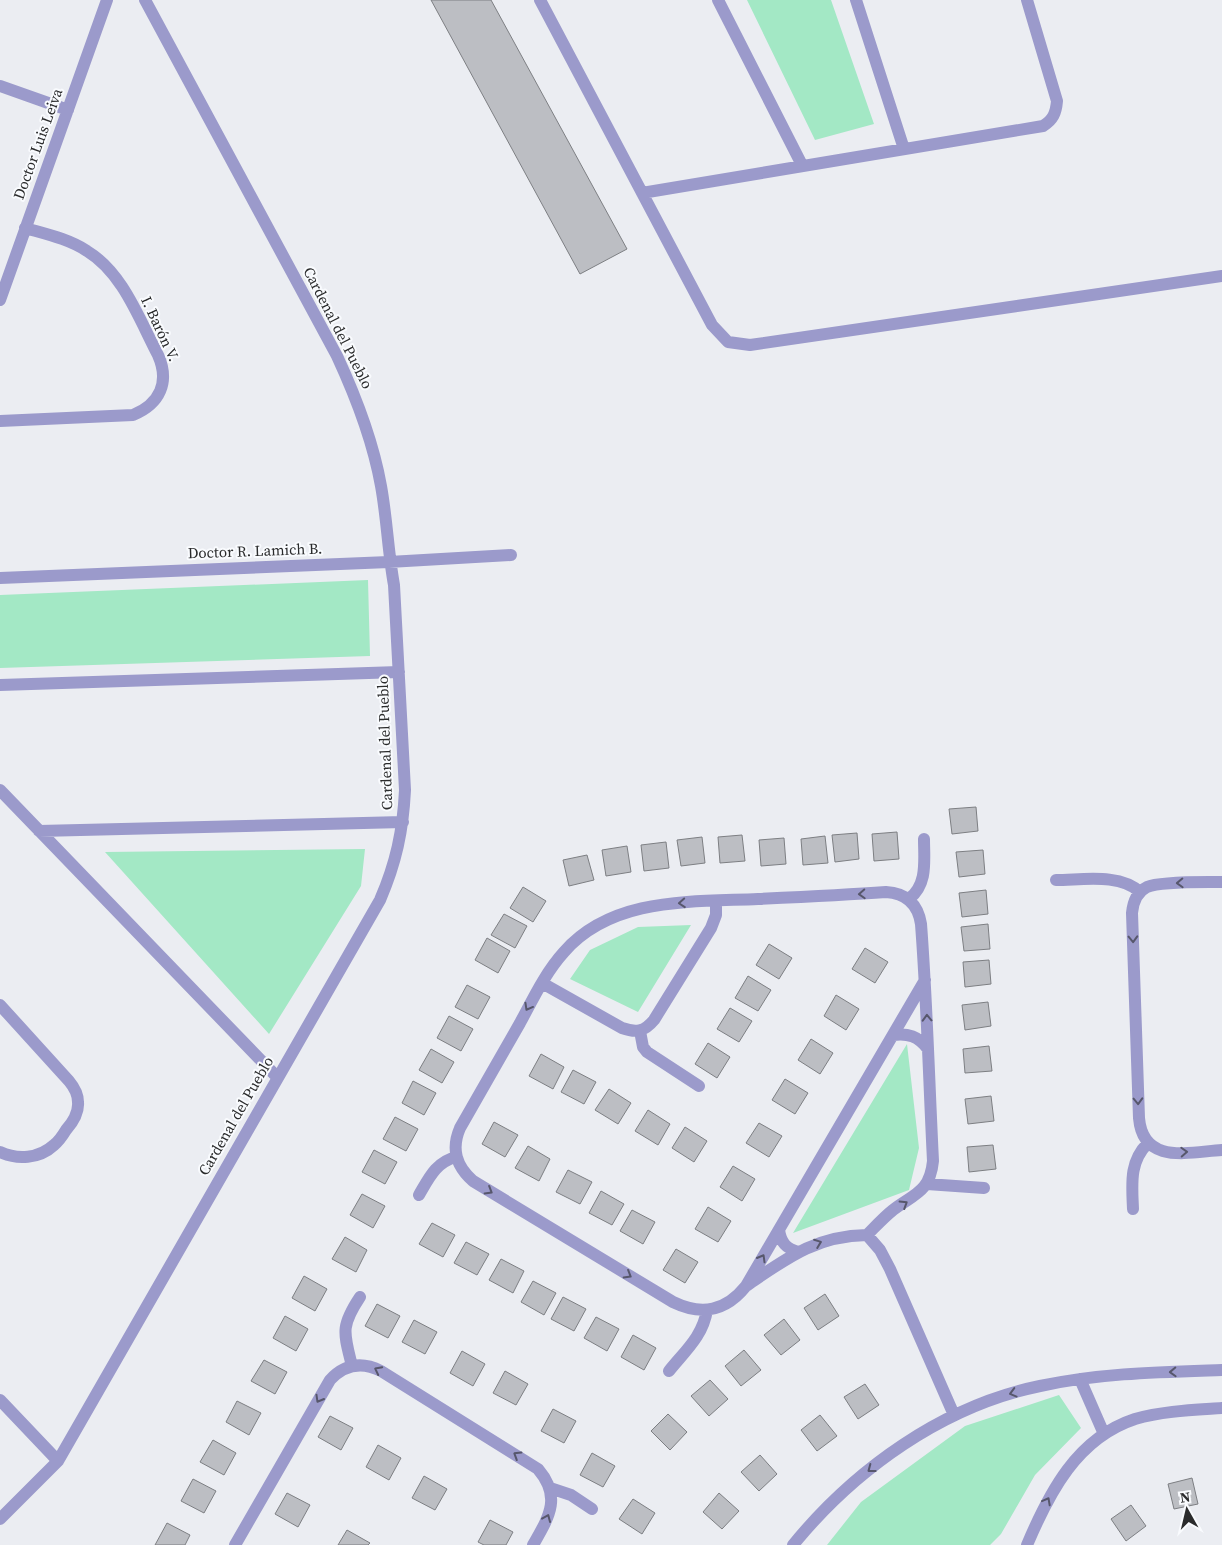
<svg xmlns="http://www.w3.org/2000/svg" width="1222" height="1545" viewBox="0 0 1222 1545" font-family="'Source Serif 4',serif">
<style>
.green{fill:#a3e8c5}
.building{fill:#bcbec3;stroke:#7d7f83}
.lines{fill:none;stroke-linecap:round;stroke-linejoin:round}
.minor{stroke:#9b9acb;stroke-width:12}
.oneway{stroke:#57576c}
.labels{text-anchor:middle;stroke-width:4;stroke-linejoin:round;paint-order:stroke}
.street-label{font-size:15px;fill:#2a2b2c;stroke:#f9fbfe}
</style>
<rect width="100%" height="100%" fill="#ebedf2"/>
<path class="green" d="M 747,0 L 831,0 L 874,124 L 815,140 Z
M 368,580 L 370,656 L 0,668 L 0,595 Z
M 365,849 L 361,886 L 269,1034 L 105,852 Z
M 691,925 L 638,1012 L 570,979 L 590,950 L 638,927 Z
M 907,1044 L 919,1148 L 909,1190 L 793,1233 Z
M 1059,1395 L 1081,1428 L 1035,1475 L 1001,1534 L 990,1545 L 827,1545 L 861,1502 L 965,1426 Z"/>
<path class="building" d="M 431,0 L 491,0 L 627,249 L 580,274 Z
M 976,807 L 978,831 L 952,834 L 949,809 Z
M 897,832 L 899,859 L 874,861 L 872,834 Z
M 857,833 L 859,859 L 835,862 L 832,835 Z
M 742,835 L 745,861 L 720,863 L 718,837 Z
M 825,836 L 828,863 L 803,865 L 801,839 Z
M 702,837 L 705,863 L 681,866 L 677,840 Z
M 784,838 L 786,864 L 761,866 L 759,840 Z
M 666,842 L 669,868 L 644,871 L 641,845 Z
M 627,846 L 631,872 L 606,876 L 602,850 Z
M 983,850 L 985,874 L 959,877 L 956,852 Z
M 587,855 L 594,880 L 569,886 L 563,860 Z
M 523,887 L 546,901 L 533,922 L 510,908 Z
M 986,890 L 988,914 L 962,917 L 959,893 Z
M 504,914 L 527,926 L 515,948 L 491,935 Z
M 988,924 L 990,949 L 964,951 L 961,927 Z
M 487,938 L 510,951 L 498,973 L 475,960 Z
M 769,944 L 792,958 L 779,979 L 756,965 Z
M 865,948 L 888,962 L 875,983 L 852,969 Z
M 989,960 L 991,984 L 965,987 L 963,962 Z
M 748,976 L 771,990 L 758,1011 L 735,998 Z
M 467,985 L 490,997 L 478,1019 L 455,1007 Z
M 836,995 L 859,1009 L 846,1030 L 824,1016 Z
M 988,1002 L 991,1026 L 965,1030 L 962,1005 Z
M 730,1008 L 752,1021 L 739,1042 L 717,1029 Z
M 449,1016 L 473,1029 L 461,1051 L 437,1038 Z
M 811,1039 L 833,1053 L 820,1074 L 798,1060 Z
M 708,1043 L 730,1057 L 717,1078 L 695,1064 Z
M 989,1046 L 992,1071 L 965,1073 L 963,1049 Z
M 431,1049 L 454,1062 L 442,1083 L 419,1070 Z
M 541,1054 L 564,1067 L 553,1089 L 529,1076 Z
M 573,1070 L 596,1082 L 584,1104 L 561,1092 Z
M 785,1079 L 808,1093 L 795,1114 L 772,1100 Z
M 413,1081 L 436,1093 L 424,1115 L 402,1103 Z
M 609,1089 L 631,1103 L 618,1124 L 595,1110 Z
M 991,1096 L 994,1121 L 968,1124 L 965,1099 Z
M 648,1110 L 670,1124 L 658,1145 L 635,1131 Z
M 395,1117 L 418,1129 L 406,1151 L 383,1139 Z
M 494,1122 L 518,1135 L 505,1157 L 482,1144 Z
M 759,1123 L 782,1136 L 769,1157 L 746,1143 Z
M 685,1127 L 707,1141 L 694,1162 L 672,1148 Z
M 993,1145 L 996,1169 L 969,1172 L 967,1147 Z
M 528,1146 L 550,1159 L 539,1181 L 515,1168 Z
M 374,1150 L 397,1162 L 385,1184 L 362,1172 Z
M 733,1166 L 755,1179 L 742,1201 L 720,1187 Z
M 568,1170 L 592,1182 L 580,1204 L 556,1192 Z
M 601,1191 L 624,1204 L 612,1225 L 589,1213 Z
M 362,1194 L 385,1206 L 373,1228 L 350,1215 Z
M 708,1207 L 731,1221 L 718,1242 L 695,1229 Z
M 632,1210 L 655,1222 L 643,1244 L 620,1231 Z
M 432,1223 L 455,1235 L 443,1257 L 419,1244 Z
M 345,1237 L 367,1250 L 356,1272 L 332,1259 Z
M 466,1242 L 489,1254 L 477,1275 L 454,1263 Z
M 676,1249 L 698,1262 L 685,1283 L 663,1270 Z
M 501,1259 L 524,1271 L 513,1293 L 489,1280 Z
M 304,1276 L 327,1289 L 315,1311 L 292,1298 Z
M 533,1281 L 556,1293 L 544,1315 L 521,1302 Z
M 825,1294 L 839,1316 L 818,1330 L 804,1308 Z
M 563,1297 L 586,1309 L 574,1331 L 551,1319 Z
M 377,1304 L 400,1316 L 388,1338 L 365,1326 Z
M 285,1316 L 308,1329 L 296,1351 L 273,1338 Z
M 596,1317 L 619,1329 L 607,1351 L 584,1338 Z
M 784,1319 L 800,1340 L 781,1355 L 764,1335 Z
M 414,1320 L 437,1332 L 425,1354 L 402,1342 Z
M 633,1335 L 656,1348 L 644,1370 L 621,1357 Z
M 744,1350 L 761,1370 L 741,1386 L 725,1366 Z
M 462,1351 L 485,1364 L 473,1386 L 450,1373 Z
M 264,1360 L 287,1372 L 275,1394 L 251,1381 Z
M 505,1371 L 528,1384 L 516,1405 L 493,1393 Z
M 710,1380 L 728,1399 L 709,1416 L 691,1396 Z
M 865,1384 L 879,1405 L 858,1419 L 844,1397 Z
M 237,1401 L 261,1413 L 249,1435 L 226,1422 Z
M 553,1409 L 576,1421 L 564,1443 L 541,1431 Z
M 668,1414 L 687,1432 L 670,1450 L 651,1431 Z
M 820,1415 L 837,1436 L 817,1451 L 801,1430 Z
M 330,1416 L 353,1428 L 341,1450 L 318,1437 Z
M 213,1440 L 236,1453 L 224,1475 L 200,1462 Z
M 378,1445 L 401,1458 L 389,1480 L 366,1467 Z
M 592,1453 L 615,1466 L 603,1487 L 580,1475 Z
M 760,1455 L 777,1474 L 759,1491 L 741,1472 Z
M 424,1476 L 447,1489 L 435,1510 L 412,1498 Z
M 1192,1478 L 1198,1504 L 1174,1509 L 1168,1484 Z
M 193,1479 L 216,1491 L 204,1513 L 181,1501 Z
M 287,1493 L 310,1505 L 298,1527 L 275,1514 Z
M 719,1493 L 739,1511 L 722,1529 L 703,1512 Z
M 633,1499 L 655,1513 L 642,1534 L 619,1519 Z
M 1131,1505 L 1146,1526 L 1126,1541 L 1111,1519 Z
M 490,1520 L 513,1532 L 506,1545 L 484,1545 L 478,1542 Z
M 167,1523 L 190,1535 L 185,1545 L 155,1545 Z
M 347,1530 L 370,1543 L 368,1545 L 338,1545 Z"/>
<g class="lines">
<path class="minor" d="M 540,0 L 712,325 L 728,342 L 750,345 L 1222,276
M 718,0 L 802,165
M 856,0 L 904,149
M 0,86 L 68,110
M 642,193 L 1043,126 C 1053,120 1056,113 1057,101 L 1027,0
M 0,300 L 107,0
M 0,421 L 133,415 C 160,404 170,382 158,355 C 139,319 123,273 87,251 C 69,239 46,234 25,228
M 0,578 L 389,562 L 511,555
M 0,685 L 399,672
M 0,790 L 277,1077
M 39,831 L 403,822
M 1056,880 C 1082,880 1120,873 1140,892
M 1222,882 C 1205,882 1161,881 1147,887 C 1137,892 1133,902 1132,913 L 1139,1118 C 1143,1165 1189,1152 1222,1150
M 909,899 C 928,884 924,861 924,839
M 542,983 L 622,1028 C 636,1033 644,1032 654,1020 L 711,928 L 716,915 L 716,901
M 0,1005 L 69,1081 C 74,1087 78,1094 78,1102 C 79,1113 73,1122 66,1130 C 63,1135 59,1141 54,1145 C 39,1159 17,1160 0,1152
M 640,1031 L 643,1047 L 647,1052 L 699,1086
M 893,1035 C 908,1033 918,1036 928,1049
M 927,1184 L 984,1188
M 419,1195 C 429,1178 436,1162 456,1157
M 1133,1209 C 1132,1184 1129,1162 1148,1143
M 779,1230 C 781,1243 786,1248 798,1252
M 867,1235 L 880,1250 L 890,1269 L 954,1415
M 746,1286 C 787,1258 815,1236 867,1235 C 875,1227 883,1218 893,1210 C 914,1194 930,1192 933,1161 C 929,1082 927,1003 921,924 C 918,904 906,893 886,892 C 844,895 801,897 758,899 C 691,902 612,897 564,952 C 545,973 533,999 520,1023 C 500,1058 480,1093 460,1128 C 451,1149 456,1166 473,1181 L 673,1302 C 702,1316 726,1311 746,1286 L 925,980
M 352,1366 C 344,1333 340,1327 360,1297
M 669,1371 C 685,1351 703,1336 707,1310
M 1080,1379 L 1104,1434
M 0,1400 L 58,1461
M 550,1488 L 571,1495 L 592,1509
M 0,1519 L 58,1461 L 380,900 C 396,863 403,831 405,790 L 394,585 C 388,552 387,519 381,486 C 373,441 356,397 337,356 L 145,0
M 235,1545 L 330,1380 C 344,1365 361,1361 381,1371 L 538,1469 C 562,1497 549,1517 533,1545
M 793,1545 C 855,1469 943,1406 1040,1386 C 1100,1373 1161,1372 1222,1370
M 1027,1545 C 1049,1493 1077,1438 1135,1419 C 1163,1411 1193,1410 1222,1408"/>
</g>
<defs><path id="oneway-chevron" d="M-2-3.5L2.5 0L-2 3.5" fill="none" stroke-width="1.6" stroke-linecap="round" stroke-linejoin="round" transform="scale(1.25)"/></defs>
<g class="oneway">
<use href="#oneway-chevron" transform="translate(1180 883) rotate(178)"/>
<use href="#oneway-chevron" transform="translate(862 894) rotate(177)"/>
<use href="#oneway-chevron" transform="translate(682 903) rotate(176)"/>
<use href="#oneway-chevron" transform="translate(1133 939) rotate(88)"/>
<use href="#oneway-chevron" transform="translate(528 1007) rotate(119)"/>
<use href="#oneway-chevron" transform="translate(927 1018) rotate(-92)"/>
<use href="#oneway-chevron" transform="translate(1138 1101) rotate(88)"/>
<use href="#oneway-chevron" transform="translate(1184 1152) rotate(-3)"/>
<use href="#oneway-chevron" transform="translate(489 1191) rotate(31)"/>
<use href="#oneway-chevron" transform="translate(904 1204) rotate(-32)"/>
<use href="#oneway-chevron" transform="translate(818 1243) rotate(-21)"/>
<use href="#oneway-chevron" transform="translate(762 1258) rotate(-60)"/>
<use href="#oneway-chevron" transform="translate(628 1275) rotate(31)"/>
<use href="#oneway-chevron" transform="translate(378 1370) rotate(-153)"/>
<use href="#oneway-chevron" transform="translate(1173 1372) rotate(178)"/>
<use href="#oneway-chevron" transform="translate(1013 1393) rotate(165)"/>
<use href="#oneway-chevron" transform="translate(319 1399) rotate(120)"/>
<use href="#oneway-chevron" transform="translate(517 1455) rotate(-148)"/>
<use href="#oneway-chevron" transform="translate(871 1469) rotate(143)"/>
<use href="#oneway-chevron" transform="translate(1047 1501) rotate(-62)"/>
<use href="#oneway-chevron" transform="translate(547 1518) rotate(-67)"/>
</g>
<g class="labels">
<g class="street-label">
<text transform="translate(38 144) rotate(-70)" y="5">Doctor Luis Leiva</text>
<text transform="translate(338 328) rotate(63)" y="5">Cardenal del Pueblo</text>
<text transform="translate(160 329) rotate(65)" y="5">I. Barón V.</text>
<text transform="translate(255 551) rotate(-2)" y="5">Doctor R. Lamich B.</text>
<text transform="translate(385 743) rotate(-92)" y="5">Cardenal del Pueblo</text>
<text transform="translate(236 1116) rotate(-60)" y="5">Cardenal del Pueblo</text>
</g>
</g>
<g transform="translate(1187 1510) rotate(352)" stroke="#f9fbfe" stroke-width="4" paint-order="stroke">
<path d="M0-4L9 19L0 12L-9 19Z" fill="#2a2b2c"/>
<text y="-8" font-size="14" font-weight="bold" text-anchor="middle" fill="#2a2b2c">N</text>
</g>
</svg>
